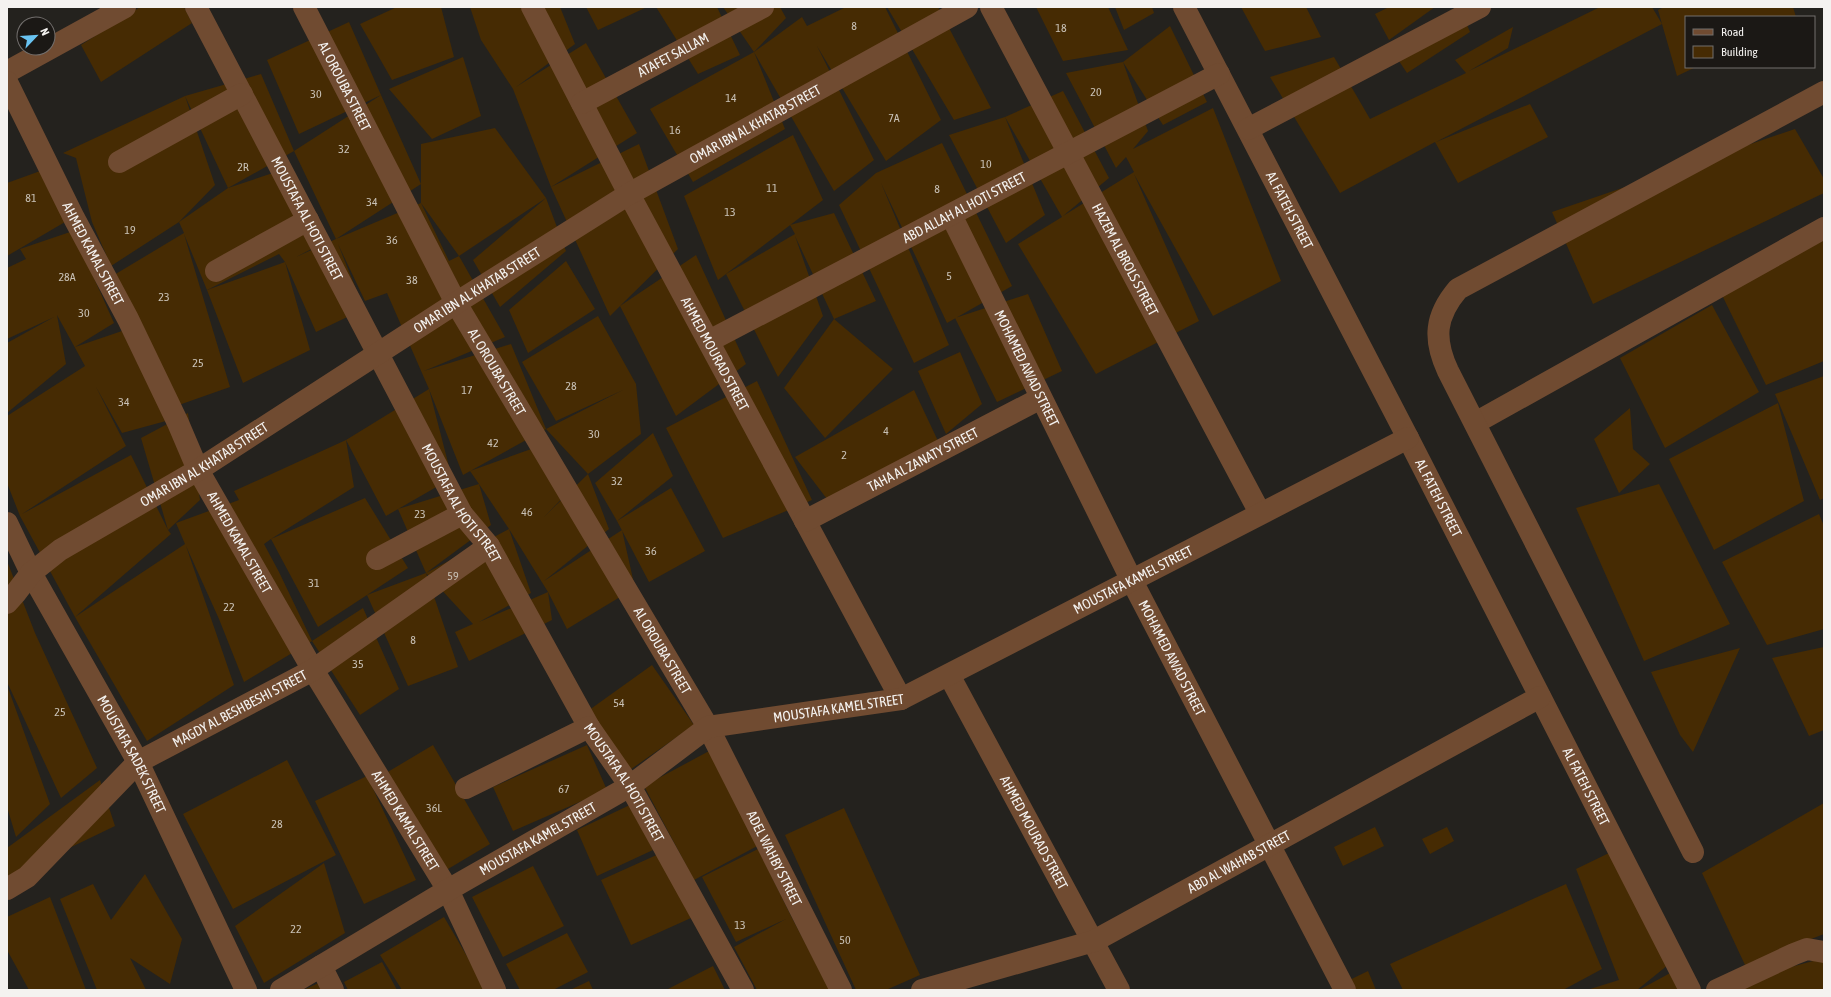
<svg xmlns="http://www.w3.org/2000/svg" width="1831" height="997" viewBox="0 0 1831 997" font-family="'Asap Condensed',sans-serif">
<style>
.building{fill:#462b03;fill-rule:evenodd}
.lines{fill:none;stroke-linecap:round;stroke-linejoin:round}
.minor{stroke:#704b31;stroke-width:22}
.labels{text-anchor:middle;stroke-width:3.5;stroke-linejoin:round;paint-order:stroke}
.number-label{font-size:12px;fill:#c8c0b5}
.street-label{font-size:14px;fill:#f4f2f0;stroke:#1b1815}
</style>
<rect width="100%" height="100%" fill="#24221e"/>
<path class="building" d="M 140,7 L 184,7 L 192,23 L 101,82 L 81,45 Z
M 397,7 L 441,7 L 454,57 L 392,80 L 360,24 Z
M 470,7 L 560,7 L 575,44 L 516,87 L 586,43 L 637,133 L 551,187 L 639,144 L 678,249 L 620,306 L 696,255 L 746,364 L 676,416 L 620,306 L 610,316 L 551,187 L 513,89 L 481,40 Z
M 586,7 L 647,7 L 598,30 Z
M 656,7 L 717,7 L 740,55 L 698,74 Z
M 723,7 L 780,7 L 786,18 L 754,52 L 802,17 L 807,26 L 846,7 L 885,7 L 941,120 L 886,161 L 817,46 L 874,160 L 834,191 L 754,52 L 785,129 L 693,182 L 650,109 L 754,52 Z
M 887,7 L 938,7 L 991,108 L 954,120 Z
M 1036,7 L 1108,7 L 1128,50 L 1063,61 Z
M 1115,7 L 1152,7 L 1154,13 L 1124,30 Z
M 1241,7 L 1306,7 L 1321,37 L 1265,51 Z
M 1389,7 L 1435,7 L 1389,40 L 1375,14 Z
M 1600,7 L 1652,7 L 1662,24 L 1658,10 L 1664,7 L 1793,7 L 1796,17 L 1686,17 L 1686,67 L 1696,67 L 1677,76 L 1662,24 L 1436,142 L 1530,104 L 1548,137 L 1458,183 L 1435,142 L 1340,193 L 1270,77 L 1334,57 L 1370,119 L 1466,73 L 1455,60 L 1513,27 L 1508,48 L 1469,71 Z
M 1465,20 L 1470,32 L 1407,73 L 1397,58 Z
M 349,22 L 381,95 L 299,134 L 267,60 Z
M 1170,26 L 1207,102 L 1163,125 L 1123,62 L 1148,131 L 1133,149 L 1213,108 L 1281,281 L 1213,316 L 1134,174 L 1199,321 L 1096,374 L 1018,244 L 1062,217 L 1005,117 L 1045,215 L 1006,243 L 949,135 L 1005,117 L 1063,91 L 1109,178 L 1063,216 L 1134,172 L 1126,157 L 1116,168 L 1066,73 L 1123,62 Z
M 463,57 L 481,116 L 432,139 L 389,89 Z
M 261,74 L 294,151 L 381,95 L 421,184 L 336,239 L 421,203 L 421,144 L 495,128 L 546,198 L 459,256 L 505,337 L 424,371 L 511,344 L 546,429 L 463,475 L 429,389 L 452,478 L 386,516 L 346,440 L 354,487 L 271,539 L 365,498 L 408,568 L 367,595 L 426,573 L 398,509 L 479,484 L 470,471 L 548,443 L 576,484 L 544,517 L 588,474 L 609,529 L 544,581 L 622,530 L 635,588 L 567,629 L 548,592 L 552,620 L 469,661 L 455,632 L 473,624 L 426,573 L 458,667 L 408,686 L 367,595 L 318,627 L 271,539 L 264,544 L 279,572 L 312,641 L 244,682 L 219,619 L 186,546 L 234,685 L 147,741 L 75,617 L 185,544 L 176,523 L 239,500 L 234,491 L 346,440 L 429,389 L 387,293 L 365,301 L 338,244 L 364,309 L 316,332 L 285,262 L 279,254 L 207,290 L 184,234 L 230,387 L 176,406 L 114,275 L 184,233 L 179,222 L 228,188 L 291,167 L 327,241 L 296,257 L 336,239 L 294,151 L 228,188 L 185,96 L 215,185 L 179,222 L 111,266 L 92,222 L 76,158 L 63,153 L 185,96 ZM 421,203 L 459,256 L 449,261 ZM 479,484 L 509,529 L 426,573 L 491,525 ZM 509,529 L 548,592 L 479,622 L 531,593 Z
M 1795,129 L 1824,179 L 1824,193 L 1593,304 L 1552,212 Z
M 793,135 L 823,200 L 726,274 L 795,234 L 790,225 L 834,213 L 876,301 L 834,319 L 795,236 L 823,316 L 778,377 L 726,274 L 718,280 L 684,196 Z
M 942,143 L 1012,286 L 947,323 L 881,183 L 949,345 L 914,363 L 839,205 L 876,173 Z
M 43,170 L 65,222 L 7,256 L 7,183 Z
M 546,198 L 566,251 L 500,307 L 473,260 Z
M 73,231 L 114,323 L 75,347 L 122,331 L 166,421 L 122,433 L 96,387 L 126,446 L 22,514 L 131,455 L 168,530 L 141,438 L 188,413 L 200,500 L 168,530 L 171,534 L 75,617 L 20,516 L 7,483 L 7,416 L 85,366 L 57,315 L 66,364 L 7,413 L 7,343 L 54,317 L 7,339 L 7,268 L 26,259 L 20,249 Z
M 1824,234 L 1824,361 L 1766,385 L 1719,289 Z
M 566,261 L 595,309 L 528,353 L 509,310 Z
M 285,262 L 310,350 L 243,383 L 207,290 Z
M 1028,294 L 1062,371 L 997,402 L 955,318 Z
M 1712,305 L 1759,392 L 1665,448 L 1620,358 Z
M 598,316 L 636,384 L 641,434 L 588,474 L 546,429 L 623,390 L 556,421 L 522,362 Z
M 834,319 L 893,369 L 825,438 L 784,388 Z
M 960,352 L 982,404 L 946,434 L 918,371 Z
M 1824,376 L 1824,498 L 1820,500 L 1775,394 Z
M 757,381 L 812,500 L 723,538 L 666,428 Z
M 914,390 L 938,441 L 827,499 L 795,457 Z
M 1778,403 L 1804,501 L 1714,550 L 1669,459 Z
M 1630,408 L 1633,449 L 1650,464 L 1619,493 L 1594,439 Z
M 653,433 L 673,476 L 617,521 L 595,483 Z
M 1659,484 L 1730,624 L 1644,661 L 1576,508 Z
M 671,488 L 705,551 L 649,582 L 617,521 Z
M 1819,514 L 1824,526 L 1824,629 L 1767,645 L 1722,562 Z
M 7,561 L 35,633 L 97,768 L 61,798 L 7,682 Z
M 363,608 L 399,689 L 360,715 L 312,641 Z
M 1824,647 L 1824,730 L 1809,736 L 1772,658 Z
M 1740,648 L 1693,752 L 1680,735 L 1651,672 Z
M 652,665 L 694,725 L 627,772 L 585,713 Z
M 7,685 L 50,804 L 16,837 L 7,807 Z
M 433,745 L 490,844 L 443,872 L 386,773 Z
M 587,745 L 607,790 L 513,831 L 493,787 Z
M 711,750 L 761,844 L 694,880 L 644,786 Z
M 287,760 L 336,855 L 233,909 L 183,814 Z
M 367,776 L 416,880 L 364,904 L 315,801 Z
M 100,780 L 115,826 L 7,878 L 7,848 Z
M 1824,803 L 1824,934 L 1745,965 L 1702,873 Z
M 632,804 L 653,850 L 597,876 L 577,830 Z
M 844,808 L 920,975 L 886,990 L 856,990 L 785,835 Z
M 1375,827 L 1384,846 L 1343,866 L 1334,847 Z
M 1447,827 L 1454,841 L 1430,854 L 1422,839 Z
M 758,849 L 791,916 L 830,990 L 757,990 L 734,947 L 786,919 L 736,942 L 702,877 Z
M 661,853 L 691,918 L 631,945 L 601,880 Z
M 1609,853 L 1668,965 L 1637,990 L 1587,990 L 1619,980 L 1576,869 Z
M 324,863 L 345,933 L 264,983 L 235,926 Z
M 533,866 L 564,926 L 503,957 L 472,897 Z
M 145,874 L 182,939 L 170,984 L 130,958 L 146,990 L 97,990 L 60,899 L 93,884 L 111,920 Z
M 1566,884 L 1602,969 L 1563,990 L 1403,990 L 1390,964 Z
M 50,897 L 86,990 L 29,990 L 7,950 L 7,917 Z
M 444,917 L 485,987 L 480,990 L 402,990 L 380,955 Z
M 567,933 L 588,972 L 553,990 L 520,990 L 506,964 Z
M 1824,958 L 1824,990 L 1733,990 L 1729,984 Z
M 382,962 L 397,990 L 348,990 L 344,982 Z
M 713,966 L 725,990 L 666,990 Z
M 1368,971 L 1376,990 L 1329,990 Z
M 1672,972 L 1681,990 L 1639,990 Z
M 589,981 L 593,990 L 570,990 Z
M 321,982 L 325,990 L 303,990 Z"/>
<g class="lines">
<g class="minor">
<path id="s1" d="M 196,7 L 462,514 L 489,546 L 589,727 L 630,786 L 743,990"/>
<path id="s2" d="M 304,7 L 456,303 L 708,727 L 841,990"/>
<path id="s3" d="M 532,7 L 629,194 L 901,699"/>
<path id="s4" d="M 991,7 L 1260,513"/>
<path id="s5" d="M 1184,7 L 1408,438 L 1690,990"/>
<path d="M 7,72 L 125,7"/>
<path id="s6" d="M 7,82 L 74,218 L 128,319 L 178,423 L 198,470 L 313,670 L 448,890 L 495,990"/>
<path id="s7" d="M 582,103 L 763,7"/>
<path d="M 1248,129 L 1480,7"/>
<path d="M 119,162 L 242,94"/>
<path id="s8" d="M 951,215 L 1132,581 L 1345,990"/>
<path d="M 216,271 L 308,220"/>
<path id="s9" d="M 709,341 L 1219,74"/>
<path d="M 1475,423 L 1824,228"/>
<path id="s10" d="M 805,521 L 1041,398"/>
<path id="s11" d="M 7,523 L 31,573 L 138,762 L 246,990"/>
<path d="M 377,559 L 462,514"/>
<path id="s12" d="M 7,603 L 15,594 L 31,573 L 60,550 L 198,470 L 456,303 L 629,194 L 967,7"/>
<path id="s13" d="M 949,675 L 1119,990"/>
<path d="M 466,788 L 589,727"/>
<path d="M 1693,852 L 1448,371 C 1433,339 1435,316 1458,289 L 1824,92"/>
<path id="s14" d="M 7,889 L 27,877 L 138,762 L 313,670 L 489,546"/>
<path d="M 321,966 L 333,990"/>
<path id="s15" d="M 281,990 L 448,890 L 630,786 L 708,727 L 901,699 L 1408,438"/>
<path id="s16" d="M 922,990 L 1094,941 L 1540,697"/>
<path d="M 1717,990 L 1794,954 L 1807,949 L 1824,952"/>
</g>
</g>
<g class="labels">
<g class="number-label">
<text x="854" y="30">8</text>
<text x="1061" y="32">18</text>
<text x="1096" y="96">20</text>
<text x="316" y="98">30</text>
<text x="731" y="102">14</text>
<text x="894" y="122">7A</text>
<text x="675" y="134">16</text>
<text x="344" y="153">32</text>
<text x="986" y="168">10</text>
<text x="243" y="171">2R</text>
<text x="772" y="192">11</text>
<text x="937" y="193">8</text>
<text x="31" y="202">81</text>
<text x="372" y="206">34</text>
<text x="730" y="216">13</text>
<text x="130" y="234">19</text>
<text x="392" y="244">36</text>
<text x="949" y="280">5</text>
<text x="67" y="281">28A</text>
<text x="412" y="284">38</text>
<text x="164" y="301">23</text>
<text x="84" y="317">30</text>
<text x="198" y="367">25</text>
<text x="571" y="390">28</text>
<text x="467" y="394">17</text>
<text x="124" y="406">34</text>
<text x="886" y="435">4</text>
<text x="594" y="438">30</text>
<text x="493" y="447">42</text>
<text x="844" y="459">2</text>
<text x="617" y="485">32</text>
<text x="527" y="516">46</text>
<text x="420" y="518">23</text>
<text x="651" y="555">36</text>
<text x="453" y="580">59</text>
<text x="314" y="587">31</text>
<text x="229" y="611">22</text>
<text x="413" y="644">8</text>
<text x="358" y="668">35</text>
<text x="619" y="707">54</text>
<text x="60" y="716">25</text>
<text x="564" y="793">67</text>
<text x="434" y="812">36L</text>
<text x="277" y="828">28</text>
<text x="740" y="929">13</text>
<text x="296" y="933">22</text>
<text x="845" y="944">50</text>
</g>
<g class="street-label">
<text dy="5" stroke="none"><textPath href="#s7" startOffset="103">ATAFET SALLAM</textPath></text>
<text dy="5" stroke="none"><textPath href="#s2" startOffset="89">AL OROUBA STREET</textPath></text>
<text dy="5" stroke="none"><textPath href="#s12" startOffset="891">OMAR IBN AL KHATAB STREET</textPath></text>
<text dy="5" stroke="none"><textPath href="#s9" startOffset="288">ABD ALLAH AL HOTI STREET</textPath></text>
<text dy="5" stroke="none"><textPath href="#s5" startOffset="229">AL FATEH STREET</textPath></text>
<text dy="5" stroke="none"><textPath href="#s1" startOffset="239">MOUSTAFA AL HOTI STREET</textPath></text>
<text dy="5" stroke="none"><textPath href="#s6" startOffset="192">AHMED KAMAL STREET</textPath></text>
<text dy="5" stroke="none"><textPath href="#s4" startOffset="286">HAZEM AL BROLS STREET</textPath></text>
<text dy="5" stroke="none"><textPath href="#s12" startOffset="567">OMAR IBN AL KHATAB STREET</textPath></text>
<text dy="5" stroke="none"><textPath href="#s3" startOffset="392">AHMED MOURAD STREET</textPath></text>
<text dy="5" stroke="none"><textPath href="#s8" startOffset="171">MOHAMED AWAD STREET</textPath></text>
<text dy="5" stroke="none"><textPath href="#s2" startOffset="413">AL OROUBA STREET</textPath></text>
<text dy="5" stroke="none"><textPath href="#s10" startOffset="133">TAHA AL ZANATY STREET</textPath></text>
<text dy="5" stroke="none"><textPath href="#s12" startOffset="243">OMAR IBN AL KHATAB STREET</textPath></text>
<text dy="5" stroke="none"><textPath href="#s5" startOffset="553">AL FATEH STREET</textPath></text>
<text dy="5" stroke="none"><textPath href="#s1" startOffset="563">MOUSTAFA AL HOTI STREET</textPath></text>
<text dy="5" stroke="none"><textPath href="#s6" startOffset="516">AHMED KAMAL STREET</textPath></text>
<text dy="5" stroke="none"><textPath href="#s15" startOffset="958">MOUSTAFA KAMEL STREET</textPath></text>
<text dy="5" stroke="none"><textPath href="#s2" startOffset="737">AL OROUBA STREET</textPath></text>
<text dy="5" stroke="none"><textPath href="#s8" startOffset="495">MOHAMED AWAD STREET</textPath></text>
<text dy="5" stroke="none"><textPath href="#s15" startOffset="634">MOUSTAFA KAMEL STREET</textPath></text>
<text dy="5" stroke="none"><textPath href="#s14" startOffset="298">MAGDY AL BESHBESHI STREET</textPath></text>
<text dy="5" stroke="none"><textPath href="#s11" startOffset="263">MOUSTAFA SADEK STREET</textPath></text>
<text dy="5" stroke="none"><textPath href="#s1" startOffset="887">MOUSTAFA AL HOTI STREET</textPath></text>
<text dy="5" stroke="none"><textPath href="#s5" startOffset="877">AL FATEH STREET</textPath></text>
<text dy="5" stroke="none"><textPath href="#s6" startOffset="840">AHMED KAMAL STREET</textPath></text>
<text dy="5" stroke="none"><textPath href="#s13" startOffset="179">AHMED MOURAD STREET</textPath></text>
<text dy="5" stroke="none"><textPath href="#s15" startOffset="298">MOUSTAFA KAMEL STREET</textPath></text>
<text dy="5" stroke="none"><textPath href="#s2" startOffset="973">ADEL WAHBY STREET</textPath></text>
<text dy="5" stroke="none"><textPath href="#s16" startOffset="344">ABD AL WAHAB STREET</textPath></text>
</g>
</g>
<rect width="1831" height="997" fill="none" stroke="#f4f2f0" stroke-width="16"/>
<rect x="1685" y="16" width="130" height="52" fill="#1b1815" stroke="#726f6d"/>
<rect x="1693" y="29" width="20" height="6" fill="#704b31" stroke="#726f6d"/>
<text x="1721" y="36" font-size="12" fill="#f4f2f0">Road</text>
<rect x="1693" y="46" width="20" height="12" fill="#462b03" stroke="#726f6d"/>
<text x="1721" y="56" font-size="12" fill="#f4f2f0">Building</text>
<g transform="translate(36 36) rotate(65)"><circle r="19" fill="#1b1815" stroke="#726f6d"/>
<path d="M0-3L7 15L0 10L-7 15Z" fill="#69c3f1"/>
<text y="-6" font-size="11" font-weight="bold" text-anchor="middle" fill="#f4f2f0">N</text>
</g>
</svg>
